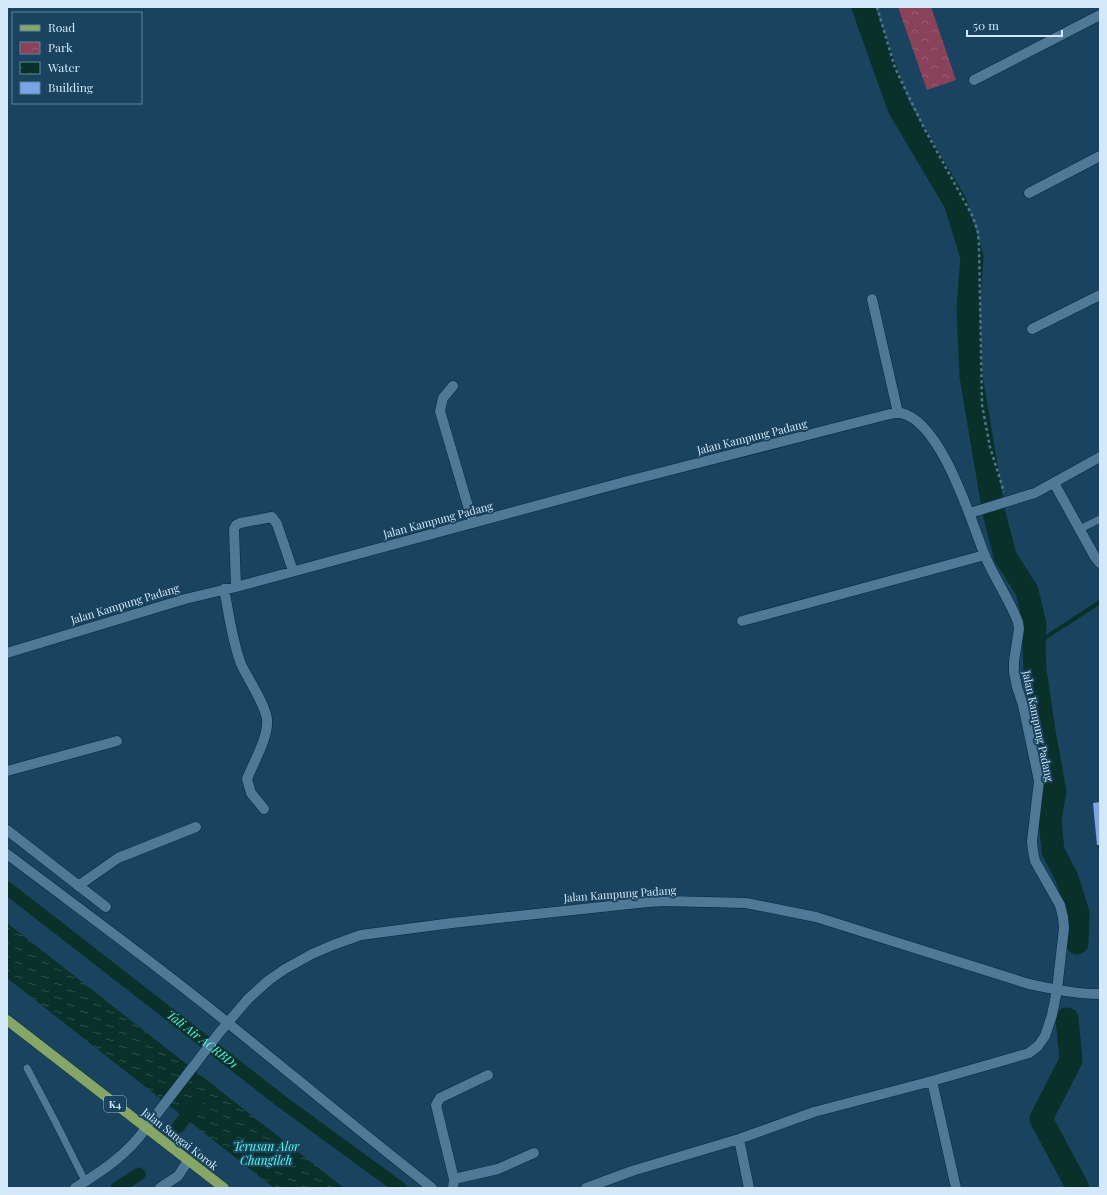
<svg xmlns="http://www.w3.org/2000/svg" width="1107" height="1195" viewBox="0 0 1107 1195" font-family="'Playfair Display',serif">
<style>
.park{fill:url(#park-crowns)}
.water{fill:url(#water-ripples)}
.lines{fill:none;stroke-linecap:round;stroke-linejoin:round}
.stream{stroke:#09312a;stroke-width:4}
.canal{stroke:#09312a;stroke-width:13}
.river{stroke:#09312a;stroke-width:23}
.building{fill:#7ba5eb;filter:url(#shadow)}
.service-casing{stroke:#08283c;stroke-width:8}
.minor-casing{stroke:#08283c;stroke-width:11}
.tertiary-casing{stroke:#08283c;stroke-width:11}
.primary-casing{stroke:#08283c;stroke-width:11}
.path{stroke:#52768e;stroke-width:2.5;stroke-dasharray:3 3;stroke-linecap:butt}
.service{stroke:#4f7997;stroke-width:7}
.minor{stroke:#4f7997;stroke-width:10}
.tertiary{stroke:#4f7997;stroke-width:10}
.primary{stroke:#85a666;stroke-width:10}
.labels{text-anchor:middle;stroke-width:4;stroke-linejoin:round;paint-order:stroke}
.shield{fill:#19435e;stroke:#9bb7cb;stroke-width:1}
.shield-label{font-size:10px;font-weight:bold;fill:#d3e9fa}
.street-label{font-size:11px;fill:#d3e9fa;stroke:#19435e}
.water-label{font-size:12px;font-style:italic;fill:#55fde3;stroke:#19435e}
</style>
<defs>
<pattern id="park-crowns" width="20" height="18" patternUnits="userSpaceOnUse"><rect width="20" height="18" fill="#8a425a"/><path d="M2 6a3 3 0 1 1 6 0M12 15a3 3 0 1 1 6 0" fill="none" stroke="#9a5d73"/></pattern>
<pattern id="water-ripples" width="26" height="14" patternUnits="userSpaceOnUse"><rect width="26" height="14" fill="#09312a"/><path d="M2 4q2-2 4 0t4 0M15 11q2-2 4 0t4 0" fill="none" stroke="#2c4f4a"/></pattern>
<filter id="shadow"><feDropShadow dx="2.5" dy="4.5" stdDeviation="1" flood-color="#0009"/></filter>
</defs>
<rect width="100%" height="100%" fill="#19435e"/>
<path class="park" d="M 898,7 L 931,7 L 956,80 L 927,90 Z"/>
<path class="water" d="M 7,923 L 344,1188 L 274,1188 L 7,978 Z"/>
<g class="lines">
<path class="stream" d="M 1034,645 L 1100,602"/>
<g class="canal">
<path id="s1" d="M 7,888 L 281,1101 L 400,1188"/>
<path d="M 178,1127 L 196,1104"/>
<path d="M 117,1188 L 139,1174"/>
</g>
<path class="river" d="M 863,7 L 899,108 L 955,202 L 972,257 L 968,308 L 971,376 L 994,513 L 1005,556 L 1027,591 L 1035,625 L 1034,645 L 1035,670 L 1044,731 L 1055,791 L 1050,819 L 1053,851 L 1067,878 L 1078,913 L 1077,943
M 1067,1019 L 1071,1060 L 1041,1119 L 1078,1188"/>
</g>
<path class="building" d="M 1100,802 L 1100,845 L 1097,845 L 1093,803 Z"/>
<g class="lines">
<defs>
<path id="service" d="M 1080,529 L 1100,519
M 27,1068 L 56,1123 L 85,1181"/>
<path id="minor" d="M 974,80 L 1100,15
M 1029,193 L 1100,156
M 872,299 L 898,413
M 1032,329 L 1100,295
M 453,386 L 443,398 L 440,411 L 473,523
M 1054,483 L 1095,557 L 1100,563
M 970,513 L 1035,493 L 1100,457
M 236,587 L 234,529 L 236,525 L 240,523 L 272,517 L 277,524 L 293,571
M 224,589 C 229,614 232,640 241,664 C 248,679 265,704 267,719 C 269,737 253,763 247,779 L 251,793 L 264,809
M 742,621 L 985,555
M 7,653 L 185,599 L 236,587 L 624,482 L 886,415 C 891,414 896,412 901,413 C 942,422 971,521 985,556 C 995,579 1009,599 1018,622 L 1019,629 L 1014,661 L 1014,672 L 1017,687 L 1023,705 L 1039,781 L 1032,841 L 1033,851 L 1035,861 L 1060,905 L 1063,917 L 1064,928 L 1057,990 L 1052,1015 L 1045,1036 L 1038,1046 L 1029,1053 L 932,1081
M 7,771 L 117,741
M 7,830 L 106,907
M 7,854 C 81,910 156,964 228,1023 C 296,1078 363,1134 432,1188
M 78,886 L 118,858 L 196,827
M 739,1139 L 749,1188
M 454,1179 L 498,1169 L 534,1153
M 75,1188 C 102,1171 127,1155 146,1128
M 160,1188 L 178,1176 L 188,1161
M 453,1188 L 454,1179 L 452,1171 L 436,1105 L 440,1098 L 488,1075
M 586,1188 L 632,1171 L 739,1139 L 814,1112 L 932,1081 L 956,1188"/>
<path id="tertiary" d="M 146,1128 L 219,1033 L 248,999 L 269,980 L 285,969 L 312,954 L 333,945 L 361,935 L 452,923 L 648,902 L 666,901 L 746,903 L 816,917 L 1029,984 C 1053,989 1076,994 1100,994"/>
<path id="primary" d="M 7,1020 L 224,1188"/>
</defs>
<use href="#service" class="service-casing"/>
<use href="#minor" class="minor-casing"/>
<use href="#tertiary" class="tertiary-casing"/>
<use href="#primary" class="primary-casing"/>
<path class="path" d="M 877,7 L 895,68 L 924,128 L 973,217 L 978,232 L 979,246 L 982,405 L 990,447 L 1004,492"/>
<use href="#service" class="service"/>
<use href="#minor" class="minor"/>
<use href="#tertiary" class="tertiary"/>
<use href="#primary" class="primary"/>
</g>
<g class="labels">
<rect class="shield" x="104" y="1096" width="22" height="16" rx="3"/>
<g class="shield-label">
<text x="115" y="1108">K4</text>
</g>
<g class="street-label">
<text transform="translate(752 437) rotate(-14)" y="4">Jalan Kampung Padang</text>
<text transform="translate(438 520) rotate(-15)" y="4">Jalan Kampung Padang</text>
<text transform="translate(125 604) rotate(-17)" y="4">Jalan Kampung Padang</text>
<text transform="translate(1038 726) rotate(78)" y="4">Jalan Kampung Padang</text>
<text transform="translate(620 894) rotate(-4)" y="4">Jalan Kampung Padang</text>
<text transform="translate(180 1139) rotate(38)" y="4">Jalan Sungai Korok</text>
</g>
<g class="water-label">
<text dy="4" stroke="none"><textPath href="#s1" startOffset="247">Tali Air ACRBD1</textPath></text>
<text x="266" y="1151">Terusan Alor<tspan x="266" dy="14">Changileh</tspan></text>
</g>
</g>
<rect width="1107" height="1195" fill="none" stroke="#d3e9fa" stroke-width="16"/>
<rect x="12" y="12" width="130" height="92" fill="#19435e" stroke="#63859c"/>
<rect x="20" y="25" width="20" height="6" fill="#85a666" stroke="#63859c"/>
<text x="48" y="32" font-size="12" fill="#d3e9fa">Road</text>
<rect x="20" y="42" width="20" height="12" fill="url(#park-crowns)" stroke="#63859c"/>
<text x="48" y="52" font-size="12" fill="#d3e9fa">Park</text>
<rect x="20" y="62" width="20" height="12" fill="url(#water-ripples)" stroke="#63859c"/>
<text x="48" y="72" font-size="12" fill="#d3e9fa">Water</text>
<rect x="20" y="82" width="20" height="12" fill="#7ba5eb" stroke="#63859c"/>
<text x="48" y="92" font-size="12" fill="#d3e9fa">Building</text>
<path d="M967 30v6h95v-6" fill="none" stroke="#d3e9fa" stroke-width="2"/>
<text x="973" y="30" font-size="12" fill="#d3e9fa" stroke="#19435e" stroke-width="3" paint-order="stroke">50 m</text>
</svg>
